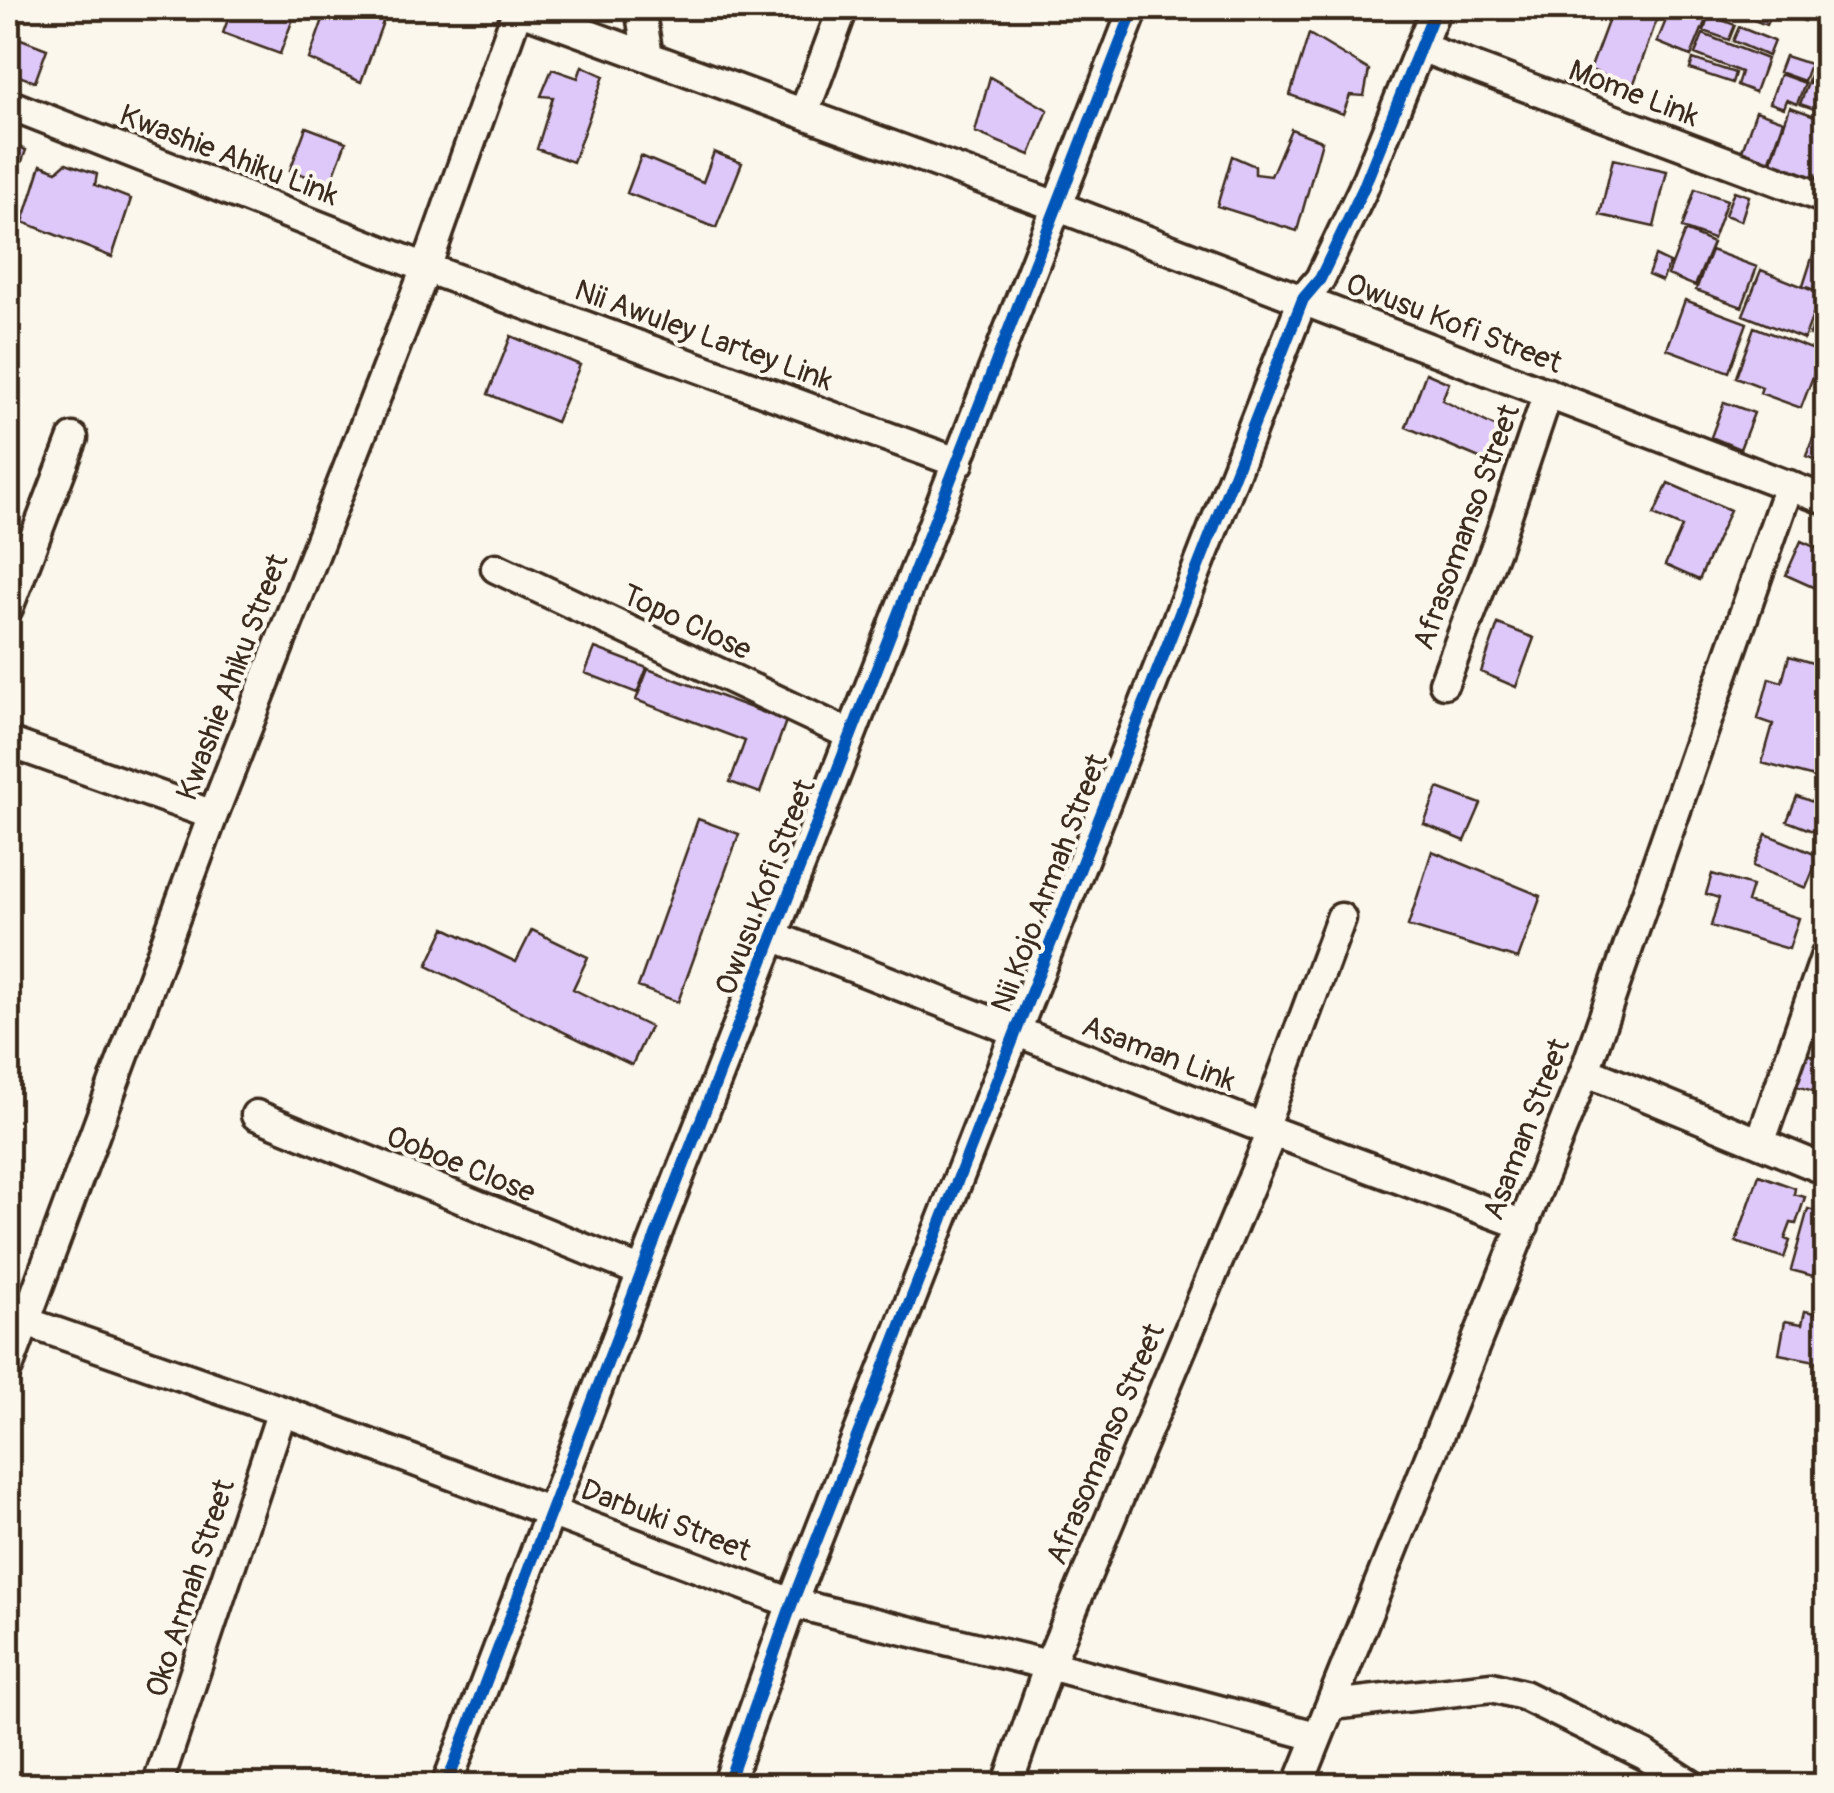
<svg xmlns="http://www.w3.org/2000/svg" width="1834" height="1793" viewBox="0 0 1834 1793" font-family="Pangolin,sans-serif">
<style>
.building{fill:#dec8f9;stroke:#3b2a1e;stroke-width:2.5}
.lines{fill:none;stroke-linecap:round;stroke-linejoin:round}
.street-casing{stroke:#3b2a1e;stroke-width:35}
.street{stroke:#fbf7ec;stroke-width:28}
.cycleway-casing{stroke:#fbf7ec;stroke-width:19}
.cycleway{stroke:#0057b8;stroke-width:12}
.labels{text-anchor:middle;stroke-width:8;stroke-linejoin:round;paint-order:stroke}
.street-label{font-size:30px;fill:#3b2a1e;stroke:#fbf7ec}
</style>
<rect width="100%" height="100%" fill="#fbf7ec"/>
<filter id="ink" filterUnits="userSpaceOnUse"><feTurbulence type="fractalNoise" baseFrequency=".01" numOctaves="2"/><feDisplacementMap in="SourceGraphic" scale="20" xChannelSelector="R" yChannelSelector="G"/><feConvolveMatrix kernelMatrix="1 2 1 2 8 2 1 2 1" color-interpolation-filters="sRGB"/></filter>
<g filter="url(#ink)">
<path class="building" d="M 232,8 L 297,8 L 280,54 L 223,33 Z
M 327,8 L 388,8 L 361,82 L 309,59 Z
M 1613,8 L 1661,8 L 1633,86 L 1590,70 Z
M 1671,8 L 1684,8 L 1707,17 L 1691,56 L 1657,42 Z
M 1724,8 L 1774,8 L 1766,25 Z
M 1788,8 L 1811,8 L 1804,21 L 1786,11 Z
M 1817,8 L 1826,8 L 1826,24 L 1814,21 Z
M 1709,15 L 1735,25 L 1729,40 L 1704,31 Z
M 1739,27 L 1774,41 L 1768,56 L 1733,41 Z
M 8,34 L 47,49 L 35,82 L 8,72 Z
M 1309,34 L 1369,70 L 1364,96 L 1350,95 L 1343,114 L 1290,95 Z
M 1703,34 L 1767,59 L 1755,92 L 1737,85 L 1741,72 L 1695,54 Z
M 1818,52 L 1826,53 L 1826,87 L 1808,81 Z
M 1785,56 L 1810,64 L 1804,81 L 1779,72 Z
M 1693,59 L 1735,73 L 1732,83 L 1690,69 Z
M 582,66 L 604,76 L 573,162 L 537,149 L 553,97 L 541,96 L 552,69 L 578,78 Z
M 1780,74 L 1805,83 L 1797,104 L 1787,100 L 1784,108 L 1770,103 Z
M 990,77 L 1048,110 L 1030,155 L 975,132 Z
M 1808,83 L 1826,90 L 1826,113 L 1800,104 Z
M 1790,107 L 1826,120 L 1826,150 L 1817,179 L 1771,163 Z
M 1756,111 L 1784,121 L 1769,163 L 1741,153 Z
M 306,127 L 346,142 L 330,185 L 290,170 Z
M 1291,129 L 1322,141 L 1297,231 L 1217,206 L 1232,156 L 1255,166 L 1255,174 L 1271,176 Z
M 8,143 L 26,150 L 8,201 Z
M 714,152 L 742,163 L 716,228 L 627,193 L 641,156 L 703,182 Z
M 1613,159 L 1667,171 L 1654,227 L 1600,215 Z
M 66,163 L 97,174 L 95,185 L 131,199 L 112,257 L 23,222 L 41,165 L 57,171 Z
M 1695,189 L 1727,200 L 1713,239 L 1682,228 Z
M 1734,191 L 1749,196 L 1741,221 L 1725,215 Z
M 1685,231 L 1713,243 L 1695,286 L 1668,275 Z
M 1819,236 L 1826,239 L 1826,294 L 1803,286 Z
M 1711,250 L 1757,267 L 1742,307 L 1696,290 Z
M 1655,256 L 1670,263 L 1662,281 L 1648,275 Z
M 1761,270 L 1821,294 L 1804,339 L 1743,315 Z
M 1685,300 L 1747,323 L 1729,372 L 1667,349 Z
M 1820,302 L 1826,304 L 1826,340 L 1810,335 Z
M 1754,327 L 1822,353 L 1801,408 L 1760,393 L 1762,387 L 1736,377 Z
M 511,336 L 580,365 L 556,422 L 488,394 Z
M 1426,373 L 1449,383 L 1442,400 L 1502,430 L 1489,462 L 1406,427 Z
M 1724,402 L 1754,413 L 1740,449 L 1711,437 Z
M 1826,405 L 1826,464 L 1806,456 Z
M 1668,483 L 1730,510 L 1699,580 L 1665,565 L 1682,527 L 1654,515 Z
M 1801,541 L 1826,552 L 1826,563 L 1815,588 L 1786,575 Z
M 1498,624 L 1534,638 L 1516,687 L 1481,672 Z
M 595,648 L 647,668 L 637,693 L 585,673 Z
M 1789,656 L 1826,667 L 1826,730 L 1814,777 L 1762,763 L 1773,724 L 1758,719 L 1769,678 L 1782,682 Z
M 648,669 L 786,721 L 760,793 L 730,782 L 745,741 L 636,700 Z
M 1438,788 L 1481,804 L 1465,841 L 1424,824 Z
M 1797,796 L 1826,807 L 1818,833 L 1787,821 Z
M 698,819 L 739,834 L 678,1002 L 638,987 Z
M 1766,834 L 1819,856 L 1806,888 L 1753,866 Z
M 1432,851 L 1541,896 L 1518,959 L 1408,926 Z
M 1712,874 L 1752,886 L 1747,902 L 1799,918 L 1789,949 L 1711,926 L 1719,898 L 1706,894 Z
M 445,928 L 516,962 L 532,930 L 588,957 L 573,989 L 650,1027 L 632,1065 L 427,966 Z
M 1816,1024 L 1826,1027 L 1826,1042 L 1812,1038 Z
M 1807,1054 L 1826,1060 L 1826,1095 L 1797,1086 Z
M 1759,1175 L 1795,1188 L 1794,1194 L 1805,1197 L 1796,1224 L 1791,1223 L 1785,1239 L 1790,1241 L 1784,1258 L 1736,1242 Z
M 1808,1209 L 1826,1214 L 1826,1227 L 1813,1276 L 1791,1270 Z
M 1823,1255 L 1826,1256 L 1826,1280 L 1816,1277 Z
M 1805,1311 L 1826,1315 L 1826,1363 L 1779,1354 L 1785,1321 L 1802,1324 Z"/>
<g class="lines">
<defs>
<path id="street" d="M 515,8 L 1059,207 L 1826,500
M 640,8 L 648,56
M 1420,47 L 1826,199
M 8,104 L 426,268 L 959,463
M 804,113 L 843,8
M 496,568 L 851,735
M 8,608 L 73,438
M 1444,683 L 1497,544 L 1548,393
M 8,742 L 213,815
M 773,936 L 1263,1128 L 1524,1225
M 1585,1071 L 1826,1170
M 256,1115 L 642,1272
M 1263,1128 L 1341,918
M 1760,1143 L 1826,955
M 9,1316 L 282,1411 L 792,1603 L 1049,1665 L 1316,1736
M 8,1368 L 213,815 L 426,268 L 518,9
M 1332,1705 L 1492,1687 L 1523,1695 L 1645,1755 L 1693,1786
M 157,1786 L 282,1411
M 446,1786 L 642,1272 L 1134,8
M 727,1786 L 792,1603 L 1303,299 L 1320,279 L 1363,189 L 1436,8
M 1007,1786 L 1049,1665 L 1272,1132
M 1298,1786 L 1585,1071 L 1789,485"/>
</defs>
<use href="#street" class="street-casing"/>
<use href="#street" class="street"/>
<defs>
<path id="cycleway" d="M 446,1786 L 642,1272 L 1134,8
M 727,1786 L 792,1603 L 1303,299 L 1320,279 L 1363,189 L 1436,8"/>
</defs>
<use href="#cycleway" class="cycleway-casing"/>
<use href="#cycleway" class="cycleway"/>
</g>
</g>
<g class="labels">
<g class="street-label">
<text transform="translate(1634 93) rotate(21)" y="10">Mome Link</text>
<text transform="translate(229 155) rotate(21)" y="10">Kwashie Ahiku Link</text>
<text transform="translate(1454 323) rotate(21)" y="10">Owusu Kofi Street</text>
<text transform="translate(704 335) rotate(20)" y="10">Nii Awuley Lartey Link</text>
<text transform="translate(1466 527) rotate(-70)" y="10">Afrasomanso Street</text>
<text transform="translate(687 622) rotate(25)" y="10">Topo Close</text>
<text transform="translate(232 677) rotate(-69)" y="10">Kwashie Ahiku Street</text>
<text transform="translate(1049 883) rotate(-69)" y="10">Nii Kojo Armah Street</text>
<text transform="translate(765 887) rotate(-69)" y="10">Owusu Kofi Street</text>
<text transform="translate(1159 1053) rotate(21)" y="10">Asaman Link</text>
<text transform="translate(1526 1129) rotate(-69)" y="10">Asaman Street</text>
<text transform="translate(461 1164) rotate(22)" y="10">Ooboe Close</text>
<text transform="translate(1105 1444) rotate(-67)" y="10">Afrasomanso Street</text>
<text transform="translate(666 1520) rotate(21)" y="10">Darbuki Street</text>
<text transform="translate(190 1588) rotate(-72)" y="10">Oko Armah Street</text>
</g>
</g>
<rect width="1834" height="1793" fill="none" stroke="#fbf7ec" stroke-width="40"/>
<rect x="20" y="20" width="1794" height="1753" fill="none" stroke="#3b2a1e" stroke-width="4" filter="url(#ink)"/>
</svg>
